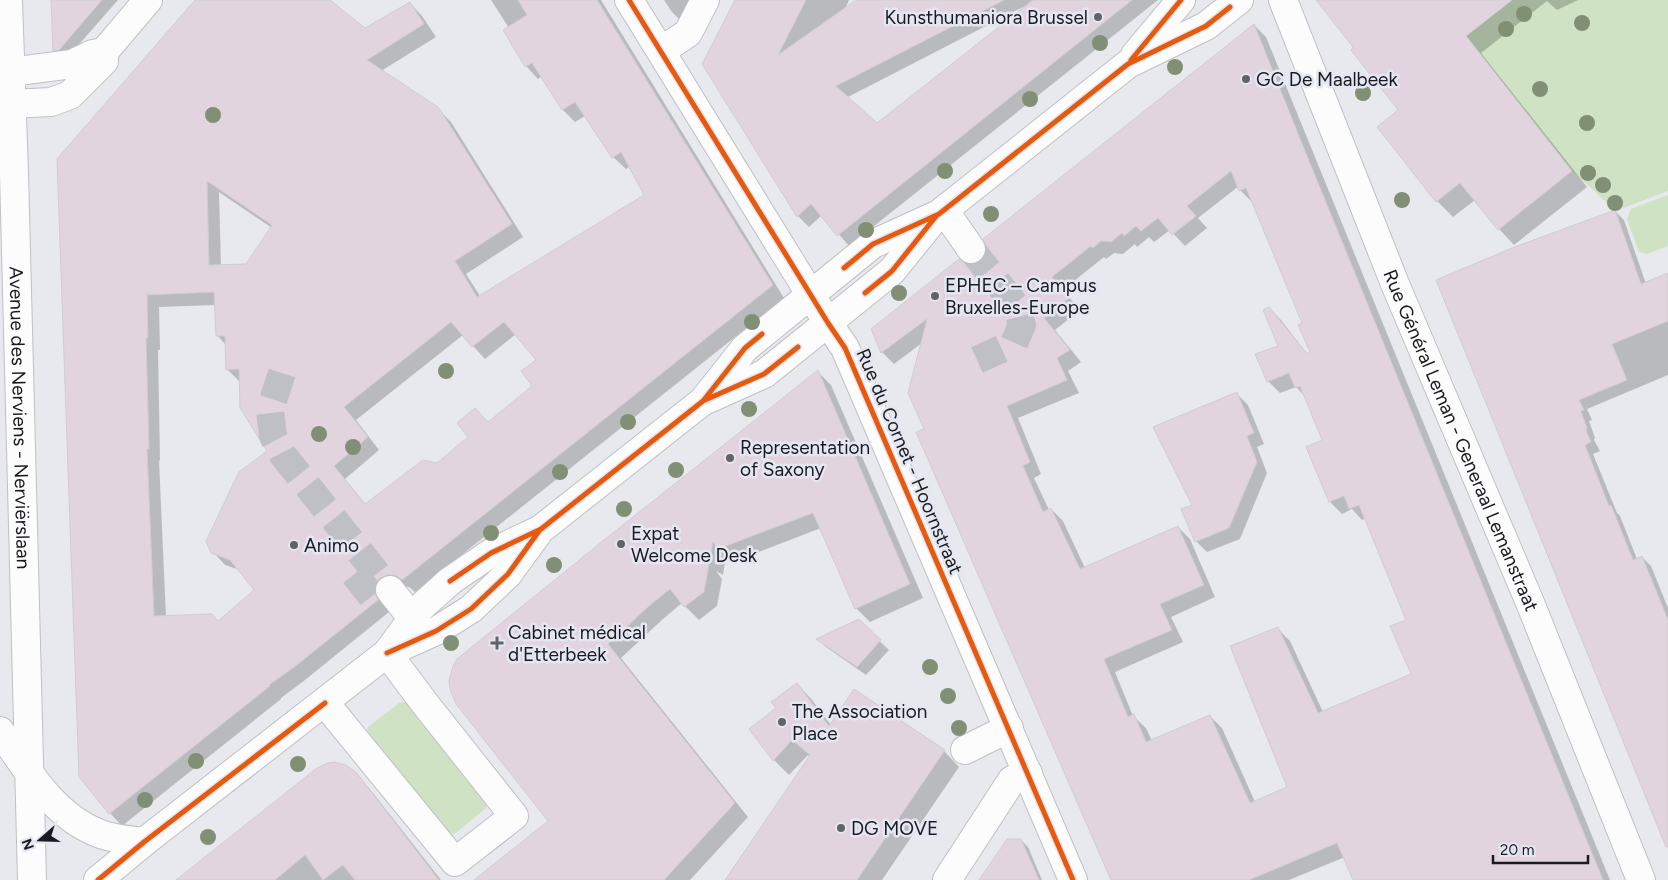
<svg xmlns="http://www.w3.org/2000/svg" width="1668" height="880" viewBox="0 0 1668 880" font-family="Figtree,sans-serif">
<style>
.green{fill:#cfe2c4}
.shadow{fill:#0003;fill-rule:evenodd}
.building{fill:#e1d4de;stroke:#cfcdd0;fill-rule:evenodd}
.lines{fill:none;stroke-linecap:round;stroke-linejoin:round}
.minor-tunnel{stroke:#bfc0c5;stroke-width:28;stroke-dasharray:28 14;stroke-linecap:butt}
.minor-casing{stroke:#bfc0c5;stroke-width:30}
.minor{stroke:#fcfcfc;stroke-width:28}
.cycleway-casing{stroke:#e4e7f2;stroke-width:8}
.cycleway{stroke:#e8590c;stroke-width:5}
.tree{fill:#818f74}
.poi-dot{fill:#626367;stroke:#e4e7f2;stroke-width:2}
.labels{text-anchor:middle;stroke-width:5;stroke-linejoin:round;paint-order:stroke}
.poi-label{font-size:19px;fill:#1a1b1f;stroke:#e4e7f2;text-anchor:start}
.street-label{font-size:19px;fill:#1a1b1f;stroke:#e4e7f2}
</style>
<rect width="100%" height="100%" fill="#e8e9ee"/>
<path class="green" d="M 1512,0 L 1668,0 L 1668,191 L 1616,211 L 1572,171 L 1466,36 Z
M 1668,195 L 1668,246 L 1647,254 L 1639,252 L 1627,219 L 1631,209 Z
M 404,702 L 408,702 L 487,804 L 486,808 L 456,833 L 452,834 L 448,833 L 368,735 L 367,732 L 368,727 L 399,703 Z"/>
<path class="shadow" d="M 52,0 L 118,0 L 67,58 L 62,59 L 54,50 Z
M 197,0 L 328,0 L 365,30 L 410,3 L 422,16 L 436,37 L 381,71 L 438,109 L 451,122 L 523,237 L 466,274 L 480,296 L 646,195 L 630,166 L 626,169 L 613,157 L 585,116 L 575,122 L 563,110 L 542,76 L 538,79 L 526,66 L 509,28 L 491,0 L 601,0 L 784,298 L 415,592 L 409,587 L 401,586 L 386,605 L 389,612 L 305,680 L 281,698 L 281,699 L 122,826 L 110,813 L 58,160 ZM 219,192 L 272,228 L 246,265 L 221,266 ZM 216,305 L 217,335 L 226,345 L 227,369 L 240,382 L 268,452 L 213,552 L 225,565 L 240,570 L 256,590 L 219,623 L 166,617 L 159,460 L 160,461 L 158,350 L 160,350 L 159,307 ZM 516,334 L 537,360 L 534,386 L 438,464 L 366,505 L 345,479 L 379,450 L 356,420 L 463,335 L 485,359 Z
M 664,0 L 689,0 L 679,19 L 672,12 Z
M 736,0 L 849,0 L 845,9 L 858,0 L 1158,0 L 849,246 L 822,215 L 809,227 L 798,216 ZM 1025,6 L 877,125 L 846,98 Z
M 1328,0 L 1578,0 L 1557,10 L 1547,1 L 1481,53 L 1587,187 L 1514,245 L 1499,229 L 1475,200 L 1453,217 L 1437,201 L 1378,127 L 1400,110 L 1355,47 Z
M 1254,25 L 1266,37 L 1610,880 L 1364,880 L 1345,857 L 1289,880 L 1113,880 L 926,430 L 922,343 L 894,364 L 882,352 L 872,329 L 964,264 L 972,266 L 981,263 ZM 1239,186 L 1240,190 L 1252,202 L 1304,323 L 1312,352 L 1308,355 L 1281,320 L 1269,308 L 1279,346 L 1268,381 L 1280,393 L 1296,387 L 1306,397 L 1323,441 L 1330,502 L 1342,514 L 1352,509 L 1362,520 L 1366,518 L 1407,621 L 1412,675 L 1323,712 L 1290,641 L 1278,629 L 1289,787 L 1255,802 L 1222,728 L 1210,716 L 1152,741 L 1146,728 L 1133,716 L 1115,672 L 1183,642 L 1171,617 L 1215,597 L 1190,539 L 1178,527 L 1085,568 L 1063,521 L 1051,509 L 1049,510 L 1034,478 L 1041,474 L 1018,418 L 1079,393 L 1068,371 L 1081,362 L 1055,330 L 1080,310 L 1063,290 L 1104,257 L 1106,259 L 1114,253 L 1123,254 L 1135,244 L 1137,247 L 1149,237 L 1154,242 L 1170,230 L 1185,246 L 1207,228 L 1198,218 Z
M 1615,211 L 1624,220 L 1646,284 L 1668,275 L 1668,375 L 1587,409 L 1592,420 L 1589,421 L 1595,438 L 1594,440 L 1600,451 L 1593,454 L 1617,513 L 1620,516 L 1637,559 L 1642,557 L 1651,566 L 1668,608 L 1668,846 L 1437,280 Z
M 818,372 L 831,385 L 923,598 L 870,622 L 856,608 L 821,528 L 733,562 L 726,555 L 723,575 L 716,571 L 722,579 L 717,606 L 699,620 L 682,603 L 663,619 L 621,658 L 748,817 L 690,880 L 476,880 L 550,821 L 457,703 Z
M 1237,394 L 1248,405 L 1264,444 L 1257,447 L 1267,473 L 1240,539 L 1207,552 L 1196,541 Z
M 858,621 L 889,650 L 866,675 L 826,647 L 818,639 Z
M 797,684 L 812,700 L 831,725 L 944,751 L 959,767 L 882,880 L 727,880 L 810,757 L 808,755 L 789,775 L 774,760 L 750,730 L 777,708 Z
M 355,773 L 369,788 L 441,880 L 179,880 Z
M 1021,840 L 1028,847 L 1042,880 L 980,880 Z"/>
<path class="building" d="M 51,0 L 102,0 L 59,50 L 53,51 Z
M 195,0 L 330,0 L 365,28 L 410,2 L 424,24 L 367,60 L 439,108 L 512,224 L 455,261 L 477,297 L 644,195 L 621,152 L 612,158 L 575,102 L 562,110 L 532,63 L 525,67 L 503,30 L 527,15 L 518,0 L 597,0 L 773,285 L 402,580 L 395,575 L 388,575 L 380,578 L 375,585 L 375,592 L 378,600 L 293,668 L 269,685 L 270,686 L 251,701 L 109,814 L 79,777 L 57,159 ZM 207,181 L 272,225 L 246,264 L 209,265 ZM 214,292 L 216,336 L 225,336 L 226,370 L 239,369 L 240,408 L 267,451 L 239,472 L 206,541 L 211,553 L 230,560 L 254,590 L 218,621 L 212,614 L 154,616 L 147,449 L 149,449 L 146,338 L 148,338 L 147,295 ZM 451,322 L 472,347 L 504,322 L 536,360 L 521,371 L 532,386 L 488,422 L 475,408 L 457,423 L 468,437 L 437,463 L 423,460 L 365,504 L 334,466 L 368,437 L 344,407 Z
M 735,0 L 806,0 L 778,55 L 856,0 L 1004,0 L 836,86 L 877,123 L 1033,0 L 1132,0 L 837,236 L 811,204 L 797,217 L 702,64 Z
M 1316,0 L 1512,0 L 1466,36 L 1572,171 L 1498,230 L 1460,183 L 1436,202 L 1377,127 L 1398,110 L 1351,50 L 1353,47 Z
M 1254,24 L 1303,146 L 1603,880 L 1353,880 L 1337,843 L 1249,880 L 1111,880 L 916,432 L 924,429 L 908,393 L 927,319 L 881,353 L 871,329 L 959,259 L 965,263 L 972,265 L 980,262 L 985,256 L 987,248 L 983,239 ZM 1231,171 L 1239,191 L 1246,188 L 1302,323 L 1298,325 L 1310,352 L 1307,354 L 1269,307 L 1263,310 L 1278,346 L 1255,354 L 1267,382 L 1289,373 L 1295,388 L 1300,386 L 1322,440 L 1306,447 L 1329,502 L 1344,496 L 1349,509 L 1359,505 L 1406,620 L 1390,626 L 1411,674 L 1318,713 L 1278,627 L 1230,646 L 1287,787 L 1250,803 L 1210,715 L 1146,742 L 1134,714 L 1128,717 L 1104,659 L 1172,630 L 1160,604 L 1204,585 L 1178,526 L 1080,569 L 1051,508 L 1043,512 L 1023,466 L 1030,462 L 1007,406 L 1067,380 L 1057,358 L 1070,350 L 1044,318 L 1069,298 L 1052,277 L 1091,246 L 1093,248 L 1101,241 L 1111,242 L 1122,233 L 1124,236 L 1136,226 L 1141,231 L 1158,218 L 1172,235 L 1196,216 L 1187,206 Z
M 1615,210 L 1641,284 L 1668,273 L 1668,321 L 1612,344 L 1627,380 L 1579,400 L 1584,410 L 1581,411 L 1587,428 L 1586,430 L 1591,442 L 1585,445 L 1609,506 L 1611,505 L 1633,560 L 1642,556 L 1668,620 L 1668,847 L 1666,847 L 1436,280 L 1512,248 Z
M 818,370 L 910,584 L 855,609 L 813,513 L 718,549 L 713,542 L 709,563 L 706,561 L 709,564 L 704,592 L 684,607 L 670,589 L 649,606 L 608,644 L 735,803 L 664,880 L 474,880 L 548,821 L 456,704 L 450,689 L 449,681 L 453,666 L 457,659 L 604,540 Z
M 1237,392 L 1254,433 L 1247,436 L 1257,462 L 1229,528 L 1195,542 L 1181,509 L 1192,505 L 1153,427 Z
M 859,619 L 881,640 L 857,667 L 816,639 Z
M 797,683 L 829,726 L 854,689 L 945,750 L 857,880 L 725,880 L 810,755 L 792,740 L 773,761 L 749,729 L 776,708 L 771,702 Z
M 334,762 L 346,765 L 356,772 L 439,880 L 355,880 L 343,865 L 323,880 L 305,855 L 275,880 L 176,880 L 317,768 L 328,763 Z
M 1007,839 L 1021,839 L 1039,880 L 979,880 Z"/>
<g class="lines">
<path class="minor-tunnel" d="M 971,249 L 1017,307 L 1022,325 L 1014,343 L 977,360
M 282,373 L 270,410 L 273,436 L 283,455 L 390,590
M 352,594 L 377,574"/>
<defs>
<g id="minor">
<path id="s1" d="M 8,0 L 14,173 L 32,880"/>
<path d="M 629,0 L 828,323 L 845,348 L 1073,880"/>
<path id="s2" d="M 1283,0 L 1395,284 L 1531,605 L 1641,880"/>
<path d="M 661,51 L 688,33 L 705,0"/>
<path d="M 1135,55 L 1181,0"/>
<path d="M 10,72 L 72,64 L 93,54 L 104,52"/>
<path d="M 11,104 L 51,102 L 70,95 L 104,61 L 104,52 L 148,0"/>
<path d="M 944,210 L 971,249"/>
<path d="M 706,400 L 764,374 L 892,271 L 934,219"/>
<path d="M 390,590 L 413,619"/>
<path d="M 387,653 L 420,608 L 450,581 L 491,553 L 541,529 L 703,401 L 745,348 L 873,244 L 939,214 L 1128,64 L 1206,26 L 1239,0"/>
<path d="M 325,703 L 455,862 L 514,816 L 426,705 L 387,653"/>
<path d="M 0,731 C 27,769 52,815 98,833 C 112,839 129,840 144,842"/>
<path d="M 965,750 L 1009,728"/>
<path d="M 98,880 L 144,842 L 387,653 L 436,631 L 471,609 L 508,574 L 538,533"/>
<path d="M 947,880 L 1012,780 L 1028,773"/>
</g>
</defs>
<use href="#minor" class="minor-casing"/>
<use href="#minor" class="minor"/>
<defs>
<path id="cycleway" d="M 629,0 L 828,323 L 845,348 L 1073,880
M 1131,60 L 1181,0
M 844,268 L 873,244 L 939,214 L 1128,64 L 1206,26 L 1230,7
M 865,293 L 892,271 L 937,215
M 705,400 L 764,374 L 798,347
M 450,581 L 491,553 L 541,529 L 703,401 L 745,348 L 762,334
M 387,653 L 436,631 L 471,609 L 508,574 L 539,531
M 98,880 L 144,842 L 325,703"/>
</defs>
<use href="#cycleway" class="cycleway-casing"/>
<use href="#cycleway" class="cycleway"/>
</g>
<g class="tree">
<circle cx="1524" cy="14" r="8"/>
<circle cx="1582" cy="23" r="8"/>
<circle cx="1506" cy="29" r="8"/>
<circle cx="1100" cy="43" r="8"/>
<circle cx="1175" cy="67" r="8"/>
<circle cx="1540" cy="89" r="8"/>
<circle cx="1363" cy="93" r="8"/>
<circle cx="1030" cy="99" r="8"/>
<circle cx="213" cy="115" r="8"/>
<circle cx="1587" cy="123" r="8"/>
<circle cx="945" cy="171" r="8"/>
<circle cx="1588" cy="173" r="8"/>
<circle cx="1603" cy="185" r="8"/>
<circle cx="1402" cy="200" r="8"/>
<circle cx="1615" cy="203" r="8"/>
<circle cx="991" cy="214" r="8"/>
<circle cx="866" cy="230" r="8"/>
<circle cx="899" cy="293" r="8"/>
<circle cx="752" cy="322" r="8"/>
<circle cx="446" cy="371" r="8"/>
<circle cx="749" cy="409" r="8"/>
<circle cx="628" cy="422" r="8"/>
<circle cx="319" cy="434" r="8"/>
<circle cx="353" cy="447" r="8"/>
<circle cx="676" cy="470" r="8"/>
<circle cx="560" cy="472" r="8"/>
<circle cx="624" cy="509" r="8"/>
<circle cx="491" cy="533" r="8"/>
<circle cx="554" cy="565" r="8"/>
<circle cx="451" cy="643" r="8"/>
<circle cx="930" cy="667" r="8"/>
<circle cx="948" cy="696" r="8"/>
<circle cx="959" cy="728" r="8"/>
<circle cx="196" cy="761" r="8"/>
<circle cx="298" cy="764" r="8"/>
<circle cx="145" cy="800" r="8"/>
<circle cx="208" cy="837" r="8"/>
</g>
<g class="poi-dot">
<circle cx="1098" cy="17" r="5"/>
<circle cx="1246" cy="79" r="5"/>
<circle cx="935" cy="296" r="5"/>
<circle cx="730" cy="458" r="5"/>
<circle cx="621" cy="544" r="5"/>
<circle cx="294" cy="545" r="5"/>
<path d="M494.5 635.5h5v5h5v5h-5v5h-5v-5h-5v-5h5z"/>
<circle cx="782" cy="722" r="5"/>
<circle cx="841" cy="828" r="5"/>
</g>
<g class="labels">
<g class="poi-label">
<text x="1088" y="24" text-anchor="end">Kunsthumaniora Brussel</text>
<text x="1256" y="86">GC De Maalbeek</text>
<text x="945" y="292">EPHEC – Campus<tspan x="945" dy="22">Bruxelles-Europe</tspan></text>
<text x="740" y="454">Representation<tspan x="740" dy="22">of Saxony</tspan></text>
<text x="631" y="540">Expat<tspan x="631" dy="22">Welcome Desk</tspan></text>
<text x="304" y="552">Animo</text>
<text x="508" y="639">Cabinet médical<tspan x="508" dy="22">d'Etterbeek</tspan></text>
<text x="792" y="718">The Association<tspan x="792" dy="22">Place</tspan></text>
<text x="851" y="835">DG MOVE</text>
</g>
<g class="street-label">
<text dy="7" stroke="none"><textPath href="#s1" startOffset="418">Avenue des Nerviens - Nerviërslaan</textPath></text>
<text dy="7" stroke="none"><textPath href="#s2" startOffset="475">Rue Général Leman - Generaal Lemanstraat</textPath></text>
<text transform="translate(910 461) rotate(67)" y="7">Rue du Cornet - Hoornstraat</text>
</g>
</g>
<g transform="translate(40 840) rotate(250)" stroke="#e4e7f2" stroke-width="4" paint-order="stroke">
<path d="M0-4L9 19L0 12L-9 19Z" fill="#1a1b1f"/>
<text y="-8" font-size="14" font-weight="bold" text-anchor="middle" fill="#1a1b1f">N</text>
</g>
<path d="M1493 855v8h95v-8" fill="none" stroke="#1a1b1f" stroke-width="2.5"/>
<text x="1500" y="855" font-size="15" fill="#1a1b1f" stroke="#e4e7f2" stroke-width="4" paint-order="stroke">20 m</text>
</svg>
